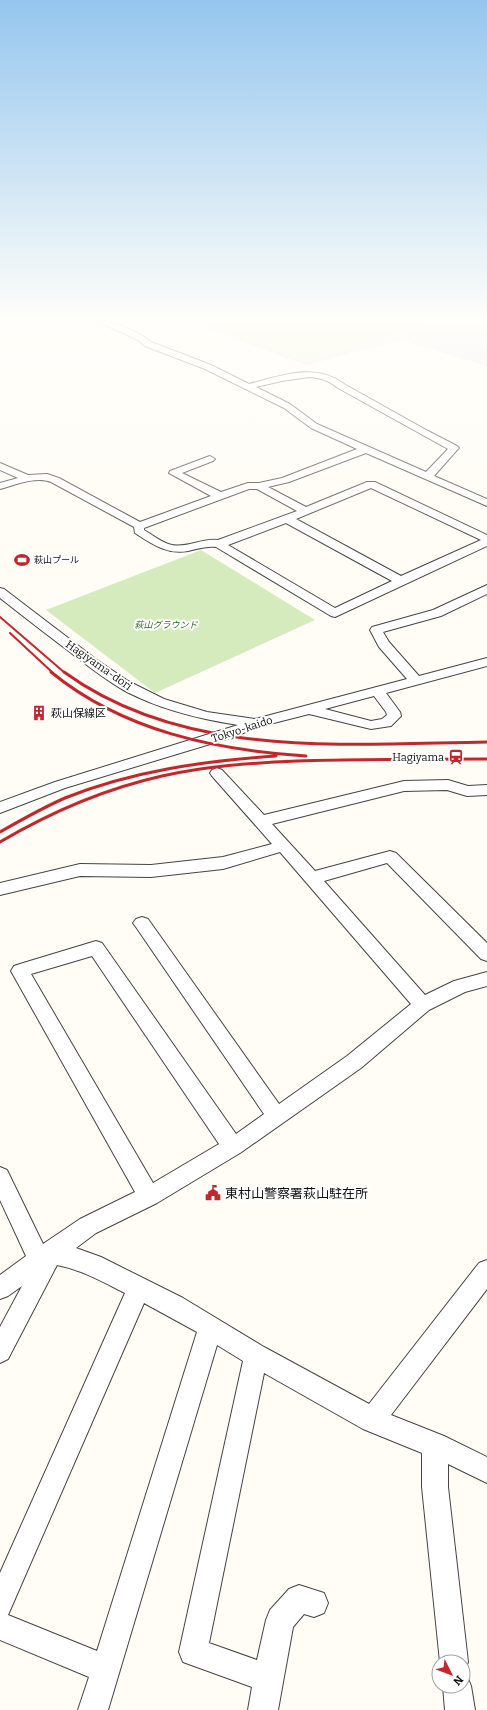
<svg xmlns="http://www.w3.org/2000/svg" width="487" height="1710" viewBox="0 0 487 1710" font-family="Bitter,'Noto Sans JP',serif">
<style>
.industrial{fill:#eee6ef}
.green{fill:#d5ebbd}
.pitch{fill:#e6f2cf}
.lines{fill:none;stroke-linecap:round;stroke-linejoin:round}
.minor-casing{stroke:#444;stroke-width:2}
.minor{fill:#fff;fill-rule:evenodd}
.rail-far1{stroke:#c4262e;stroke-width:2}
.rail{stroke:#c4262e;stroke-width:3}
.labels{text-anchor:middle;stroke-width:4;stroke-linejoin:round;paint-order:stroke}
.far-poi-label{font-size:9px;fill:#111;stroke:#fff;text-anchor:start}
.far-park-label{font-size:9px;font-style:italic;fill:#2f6b1f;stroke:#fff}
.street-label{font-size:11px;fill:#111;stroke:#fff}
.poi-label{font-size:11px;fill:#111;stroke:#fff;text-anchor:start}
.near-poi-label{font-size:13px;fill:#111;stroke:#fff;text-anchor:start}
</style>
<rect width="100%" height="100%" fill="#fffdf5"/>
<path class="industrial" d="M 186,321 L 487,321 L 487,366 L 402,340 L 306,365 Z"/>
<path class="green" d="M 201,550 L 315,620 L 155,693 L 46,610 Z"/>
<path class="pitch" d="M 224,321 L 408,321 L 422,326 L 307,362 L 205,327 Z"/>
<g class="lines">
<defs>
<path id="minor" d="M 97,321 C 115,321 137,331 151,342 L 211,365 L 249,384 C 280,376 316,362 344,384 L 428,431 L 457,446 L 459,448 L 457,450 L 434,476 L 487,499 L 487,506 L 366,453 L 289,482 L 268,487 L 306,507 L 367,482 L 375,482 L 487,535 L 487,546 L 335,617 L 331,616 L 216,547 C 206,546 197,549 188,551 C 167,555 152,544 135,533 L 134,527 L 51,482 C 35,476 16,485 0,489 L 0,483 L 18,478 L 0,470 L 0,463 L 28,475 L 47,474 L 59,478 L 140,522 L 211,496 L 169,473 L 170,471 L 207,457 L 210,456 L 215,459 L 213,461 L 182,473 L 221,492 L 248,483 L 259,483 L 282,478 L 357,449 L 311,428 L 284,408 L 205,369 L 145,346 L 138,340 ZM 309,377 C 321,378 328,380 338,388 L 448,449 L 426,472 L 317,424 L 290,404 L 256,387 L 282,381 ZM 371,488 L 481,540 L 401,576 L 296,519 ZM 249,489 L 257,489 L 297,511 L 218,540 C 202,538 187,548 172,545 C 162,543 153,535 144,530 L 144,528 ZM 286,523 L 392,581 L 335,608 L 228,545 Z
M 487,585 L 487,594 L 441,616 L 383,632 L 389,642 L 419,676 L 487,658 L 487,666 L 386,693 L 400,712 L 401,716 L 391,726 L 371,729 L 309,714 L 262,726 L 230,738 L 65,788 L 0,813 L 0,802 L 55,782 L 238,725 C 200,719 162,710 127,692 C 107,681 88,666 70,652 C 46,634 23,616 0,598 L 0,588 L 4,589 L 97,660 L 128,681 L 164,699 L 207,712 L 255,719 L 407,679 L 379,647 L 370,630 L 372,627 L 433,610 ZM 374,696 L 386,712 L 387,715 L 382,719 L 371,721 L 325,709 Z
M 217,768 L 222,770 L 264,815 L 404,781 L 448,780 L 468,786 L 487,785 L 487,795 L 467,796 L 447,790 L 404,791 L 272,824 L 315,871 L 390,851 L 396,853 L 487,943 L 487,961 L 481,959 L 387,863 L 324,881 L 425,995 L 454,981 L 487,972 L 487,986 L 465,992 L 429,1010 L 361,1068 L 240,1153 L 157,1203 L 96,1233 L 76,1248 L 101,1257 L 183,1298 L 264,1347 L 369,1404 L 479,1263 L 487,1260 L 487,1289 L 391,1415 L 444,1436 L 487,1457 L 487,1483 L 448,1464 L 448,1487 L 468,1662 L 463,1673 L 463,1662 L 440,1662 L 422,1487 L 422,1453 L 363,1429 L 264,1373 L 209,1643 L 257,1660 L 266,1620 L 270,1610 L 289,1589 L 299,1585 L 324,1593 L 328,1603 L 324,1613 L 314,1617 L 304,1614 L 293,1627 L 278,1710 L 248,1710 L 252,1687 L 183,1662 L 179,1652 L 243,1361 L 217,1345 L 108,1710 L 78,1710 L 89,1677 L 0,1640 L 0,1573 L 125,1293 C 103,1282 82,1270 57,1265 L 8,1359 L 0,1363 L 0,1327 L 22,1286 L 8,1296 L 0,1299 L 0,1275 L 26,1256 L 0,1200 L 0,1167 L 7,1170 L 43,1244 L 80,1219 L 135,1192 L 11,971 L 14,966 L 20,964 L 96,941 L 102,943 L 236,1134 L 264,1114 L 136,927 L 133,923 L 136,919 L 142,917 L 148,919 L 279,1104 L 347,1056 L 411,1004 L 280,852 L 223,869 L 151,877 L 80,876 L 0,895 L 0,883 L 80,864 L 151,865 L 223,857 L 272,844 L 212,776 L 210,773 L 212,770 ZM 92,956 L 219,1144 L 153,1183 L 31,974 ZM 144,1303 L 197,1332 L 97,1651 L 8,1615 Z
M 463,1674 L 467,1676 L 471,1686 L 475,1710 L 445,1710 L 443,1686 L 463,1686 Z"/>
</defs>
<use href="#minor" class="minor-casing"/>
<use href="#minor" class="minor"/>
<path class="rail-far1" d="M 0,617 L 65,673
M 10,633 L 53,673"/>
<path class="rail" d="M 51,672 C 123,731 215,750 306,756
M 64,672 C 185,760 346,744 487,742
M 0,832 C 21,820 42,808 65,798 C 132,771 204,761 276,756
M 0,842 C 51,812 104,789 162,776 C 206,766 251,763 297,761 C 360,759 424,759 487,759"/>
</g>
<linearGradient id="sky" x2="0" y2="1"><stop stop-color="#95c6ee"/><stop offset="0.57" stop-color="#fffefa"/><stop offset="1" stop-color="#fffefa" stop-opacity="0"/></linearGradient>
<rect width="487" height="561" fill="url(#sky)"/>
<defs>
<symbol id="stadium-bare" viewBox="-9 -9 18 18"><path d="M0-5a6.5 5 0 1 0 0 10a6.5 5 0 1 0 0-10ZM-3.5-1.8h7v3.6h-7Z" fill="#c4262e" stroke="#fff" stroke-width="2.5" paint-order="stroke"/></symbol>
<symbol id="building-bare" viewBox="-9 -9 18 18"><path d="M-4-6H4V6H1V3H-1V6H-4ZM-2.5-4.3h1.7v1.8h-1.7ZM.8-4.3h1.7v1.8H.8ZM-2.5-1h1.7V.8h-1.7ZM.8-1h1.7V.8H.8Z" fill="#c4262e" stroke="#fff" stroke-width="2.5" paint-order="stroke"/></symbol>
<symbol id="station-bare" viewBox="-9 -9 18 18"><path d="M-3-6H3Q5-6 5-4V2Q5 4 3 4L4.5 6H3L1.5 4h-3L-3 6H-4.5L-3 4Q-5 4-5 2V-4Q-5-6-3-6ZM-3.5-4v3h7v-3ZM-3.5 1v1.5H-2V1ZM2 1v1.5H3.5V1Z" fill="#c4262e" stroke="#fff" stroke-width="2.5" paint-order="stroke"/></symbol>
<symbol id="civic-bare" viewBox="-9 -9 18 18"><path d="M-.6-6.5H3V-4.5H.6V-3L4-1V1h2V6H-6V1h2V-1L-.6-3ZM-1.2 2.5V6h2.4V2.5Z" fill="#c4262e" stroke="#fff" stroke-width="2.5" paint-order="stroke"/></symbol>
</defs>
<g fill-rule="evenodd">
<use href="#stadium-bare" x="11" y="549" width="22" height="22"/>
<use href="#building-bare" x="28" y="702" width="22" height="22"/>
<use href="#station-bare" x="445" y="746" width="22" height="22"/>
<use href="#civic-bare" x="202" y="1182" width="22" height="22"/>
</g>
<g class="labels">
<g class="far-poi-label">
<text x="34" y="563">萩山プール</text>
</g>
<g class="far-park-label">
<text x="166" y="628">萩山グラウンド</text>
</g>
<g class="street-label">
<text transform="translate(99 665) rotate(35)" y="4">Hagiyama-dori</text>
<text transform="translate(242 729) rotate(-18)" y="4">Tokyo-kaido</text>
</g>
<g class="poi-label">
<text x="51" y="717">萩山保線区</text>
<text x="444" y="761" text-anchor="end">Hagiyama</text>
</g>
<g class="near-poi-label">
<text x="225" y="1198">東村山警察署萩山駐在所</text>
</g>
</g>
<g transform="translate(451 1674) rotate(132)"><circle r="19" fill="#ffffff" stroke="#a0a0a0"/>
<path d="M0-3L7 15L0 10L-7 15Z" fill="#c4262e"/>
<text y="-6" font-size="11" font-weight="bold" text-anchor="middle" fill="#111111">N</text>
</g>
</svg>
